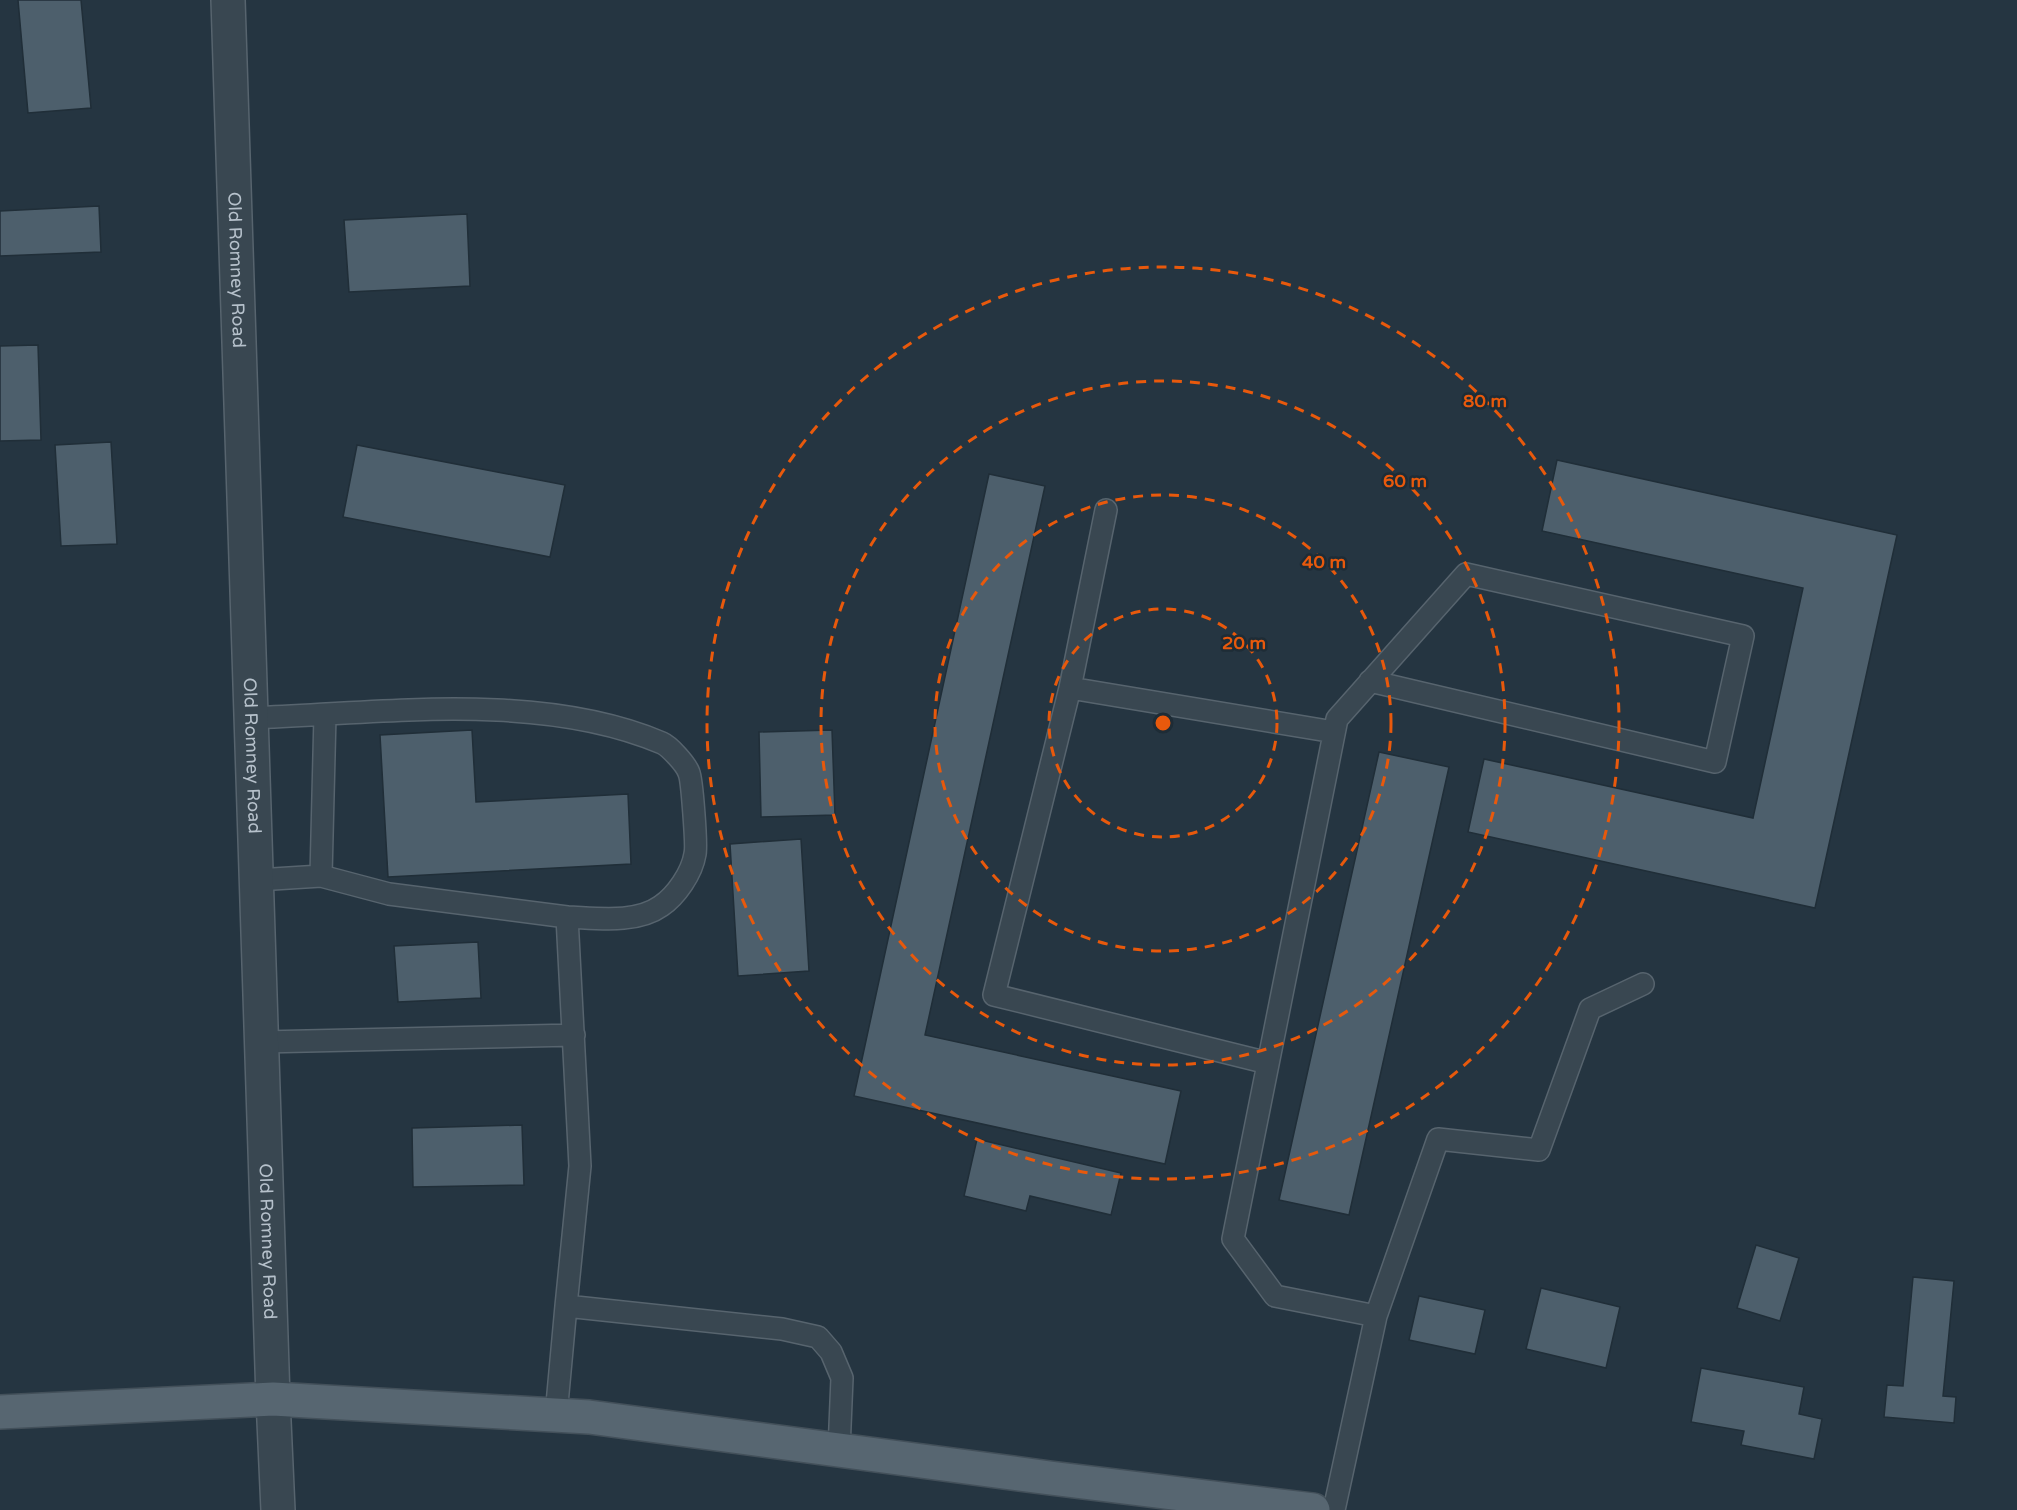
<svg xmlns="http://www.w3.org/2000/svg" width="2017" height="1510" viewBox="0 0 2017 1510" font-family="'Varela Round',sans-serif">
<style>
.building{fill:#4d5f6c;stroke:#202e38;stroke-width:1.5}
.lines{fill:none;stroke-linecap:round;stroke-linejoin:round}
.service-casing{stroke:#57646e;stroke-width:24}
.minor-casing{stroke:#57646e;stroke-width:36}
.tertiary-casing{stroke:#57646e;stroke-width:36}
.primary-casing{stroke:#43505a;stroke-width:36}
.service{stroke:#394751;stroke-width:21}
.minor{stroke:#394751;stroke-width:33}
.tertiary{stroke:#394751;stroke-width:33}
.primary{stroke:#576671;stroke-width:33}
.ring{fill:none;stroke:#e8590c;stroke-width:3;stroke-dasharray:10 8}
.labels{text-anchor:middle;stroke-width:5;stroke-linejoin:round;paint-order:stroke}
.street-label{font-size:18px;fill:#b6c1cb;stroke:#1e2c36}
.centre{fill:#e8590c;stroke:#1e2c36;stroke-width:3}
.ring-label{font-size:18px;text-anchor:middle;font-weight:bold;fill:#e8590c;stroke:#1e2c36;stroke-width:5;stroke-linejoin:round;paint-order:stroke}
</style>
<rect width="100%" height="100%" fill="#253541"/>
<path class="building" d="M 18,0 L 81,0 L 91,108 L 28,113 Z
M 99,206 L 101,252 L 0,256 L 0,211 Z
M 467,214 L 470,286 L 349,292 L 344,220 Z
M 38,345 L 41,440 L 0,441 L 0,346 Z
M 111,442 L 117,544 L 61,546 L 55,445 Z
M 357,445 L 565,485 L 550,557 L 343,517 Z
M 1557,460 L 1897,535 L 1815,908 L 1468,832 L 1484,759 L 1753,818 L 1803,588 L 1542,531 Z
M 989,474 L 1045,486 L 925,1035 L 1181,1091 L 1165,1164 L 854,1096 Z
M 472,730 L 476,802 L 628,794 L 631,864 L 388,877 L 380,735 Z
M 832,730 L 835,815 L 761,817 L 759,732 Z
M 1379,752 L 1449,767 L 1349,1215 L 1279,1200 Z
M 801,839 L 809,971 L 738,976 L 730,844 Z
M 478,942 L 481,998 L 398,1002 L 394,946 Z
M 522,1125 L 524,1185 L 413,1187 L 412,1128 Z
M 977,1139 L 1121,1173 L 1111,1215 L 1030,1196 L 1026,1211 L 964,1196 Z
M 1756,1245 L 1799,1258 L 1780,1321 L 1737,1308 Z
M 1913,1277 L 1954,1281 L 1943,1396 L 1956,1397 L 1954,1423 L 1884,1417 L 1887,1385 L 1903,1386 Z
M 1541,1288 L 1620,1307 L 1606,1368 L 1526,1349 Z
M 1419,1296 L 1485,1310 L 1475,1354 L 1409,1340 Z
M 1701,1368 L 1804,1387 L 1799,1414 L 1822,1419 L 1814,1459 L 1741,1445 L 1744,1431 L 1691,1422 Z"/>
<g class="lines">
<defs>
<path id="service" d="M 1370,681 L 1715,762 L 1743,636 L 1466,574 L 1337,719 L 1233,1239 L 1275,1296 L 1376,1316
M 1070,688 L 1106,510
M 251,718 C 381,713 540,691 662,743 C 669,746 686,764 689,773 C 692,780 697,846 695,854 C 692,873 676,896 661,906 C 636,924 596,918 567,917 L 580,1166 L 566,1306
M 321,876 L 389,894 L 567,917
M 257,880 L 321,876 L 325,715
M 262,1042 L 574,1035
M 1268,1063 L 994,995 L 1070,688 L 1334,732
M 556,1415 L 566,1306 L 782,1329 L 818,1337 L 831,1352 L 842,1378 L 839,1450
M 1334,1510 L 1376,1316 L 1438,1139 L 1539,1150 L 1590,1009 L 1643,984"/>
<g id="minor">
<path id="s1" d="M 228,0 L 273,1399"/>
</g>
<path id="tertiary" d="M 273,1399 L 278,1510"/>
<path id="primary" d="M 0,1412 L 273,1399 L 589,1417 L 1050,1478 L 1313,1510"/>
</defs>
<use href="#service" class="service-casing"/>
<use href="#minor" class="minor-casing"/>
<use href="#tertiary" class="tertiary-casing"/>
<use href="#primary" class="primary-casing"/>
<use href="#service" class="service"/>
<use href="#minor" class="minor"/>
<use href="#tertiary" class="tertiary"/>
<use href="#primary" class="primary"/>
</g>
<g class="ring">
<circle cx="1163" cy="723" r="114"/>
<circle cx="1163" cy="723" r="228"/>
<circle cx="1163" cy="723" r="342"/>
<circle cx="1163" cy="723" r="456"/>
</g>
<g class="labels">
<g class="street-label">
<text dy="6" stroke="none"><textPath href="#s1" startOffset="270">Old Romney Road</textPath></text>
<text dy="6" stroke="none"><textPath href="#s1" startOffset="756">Old Romney Road</textPath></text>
<text dy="6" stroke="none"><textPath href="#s1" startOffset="1242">Old Romney Road</textPath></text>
</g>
</g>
<circle cx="1163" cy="723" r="9" class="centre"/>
<g class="ring-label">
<text x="1485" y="407">80 m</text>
<text x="1405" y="487">60 m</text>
<text x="1324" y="568">40 m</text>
<text x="1244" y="649">20 m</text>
</g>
</svg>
